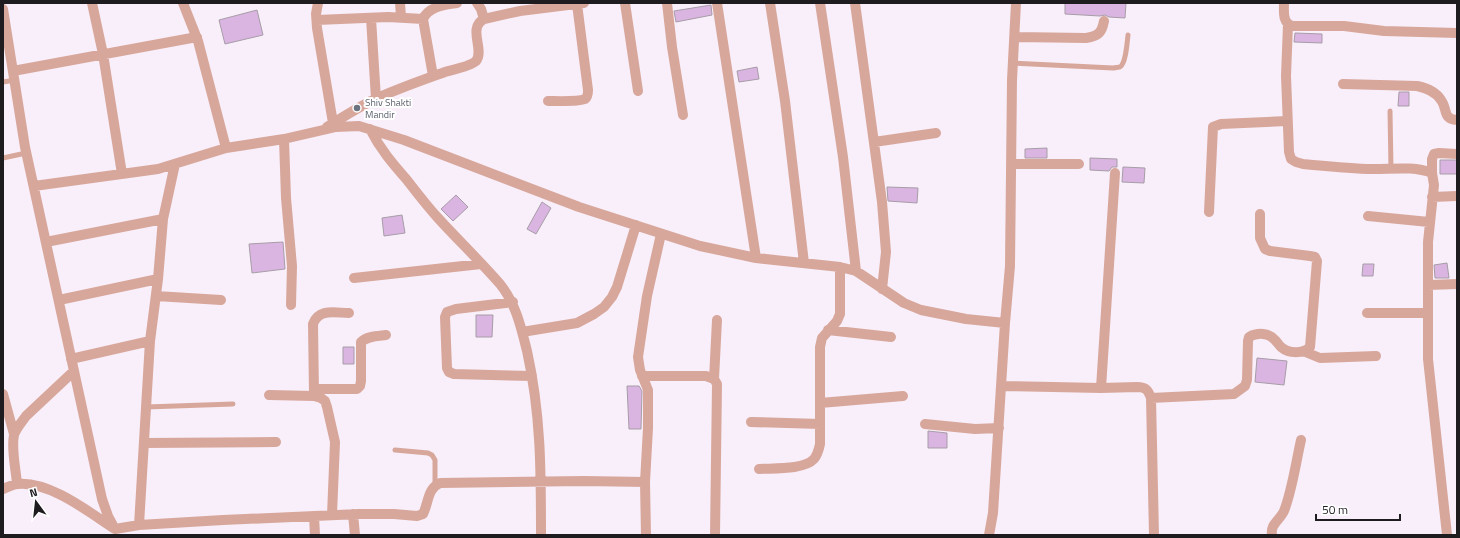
<svg xmlns="http://www.w3.org/2000/svg" width="1460" height="538" viewBox="0 0 1460 538" font-family="'Titillium Web',sans-serif">
<style>
.building{fill:#dbb5e1;stroke:#a69da7}
.lines{fill:none;stroke-linecap:round;stroke-linejoin:round}
.service{stroke:#d8a79c;stroke-width:5}
.minor{stroke:#d8a79c;stroke-width:10}
.worship-dot{fill:#6b7280;stroke:#fff;stroke-width:1.5}
.labels{text-anchor:middle;stroke-width:4;stroke-linejoin:round;paint-order:stroke}
.worship-label{font-size:10px;fill:#5b616d;stroke:#fff;text-anchor:start}
</style>
<rect width="100%" height="100%" fill="#f9effa"/>
<path class="building" d="M 1065,3 L 1126,3 L 1125,18 L 1109,17 L 1105,15 L 1100,16 L 1065,14 Z
M 711,5 L 712,15 L 676,22 L 674,11 Z
M 257,10 L 263,35 L 225,44 L 219,20 Z
M 1295,33 L 1322,34 L 1322,43 L 1294,42 Z
M 757,67 L 759,79 L 739,82 L 737,71 Z
M 1399,92 L 1409,92 L 1409,106 L 1398,106 Z
M 1047,148 L 1047,158 L 1025,158 L 1025,149 Z
M 1090,158 L 1117,159 L 1117,167 L 1112,167 L 1109,171 L 1090,170 Z
M 1440,160 L 1457,160 L 1457,174 L 1440,174 Z
M 1123,167 L 1145,168 L 1144,183 L 1122,182 Z
M 887,187 L 918,188 L 917,203 L 888,201 Z
M 456,195 L 468,207 L 453,221 L 441,209 Z
M 542,202 L 551,208 L 536,234 L 527,229 Z
M 402,215 L 405,233 L 384,236 L 382,218 Z
M 283,242 L 285,269 L 252,273 L 249,244 Z
M 1447,263 L 1449,278 L 1435,278 L 1434,265 Z
M 1363,264 L 1374,264 L 1373,276 L 1362,276 Z
M 476,315 L 493,315 L 492,337 L 476,337 Z
M 343,347 L 354,347 L 354,364 L 343,364 Z
M 1257,358 L 1287,361 L 1284,385 L 1255,382 Z
M 627,386 L 639,386 L 642,391 L 641,429 L 629,429 Z
M 928,431 L 947,433 L 947,448 L 928,448 Z"/>
<g class="lines">
<path class="service" d="M 1012,63 L 1113,68 C 1114,68 1119,67 1120,67 C 1126,63 1127,43 1128,35
M 3,82 L 15,80
M 1390,111 L 1391,169
M 3,158 L 26,153
M 146,407 L 233,404
M 395,450 L 428,453 L 432,455 L 435,460 L 435,485"/>
<path class="minor" d="M 92,3 L 103,54 L 122,174
M 183,3 L 198,41 L 226,148
M 318,3 L 316,14 L 317,28 L 333,123
M 400,3 L 401,17
M 477,3 L 481,9 L 484,19
M 625,3 L 638,91
M 667,3 L 672,47 L 683,115
M 717,3 L 756,258
M 770,3 L 785,101 L 804,263
M 820,3 L 843,157 L 856,271
M 855,3 L 882,202 L 886,252 L 882,289
M 1284,3 C 1284,12 1282,23 1293,26 L 1344,26 L 1384,31 L 1457,33
M 3,9 L 25,147 L 102,499 L 108,516 L 115,529
M 371,18 L 376,99
M 317,20 L 388,17 L 423,19
M 1288,24 L 1286,76 L 1289,152 L 1291,159 L 1296,162 L 1303,164 C 1324,166 1346,168 1367,169 C 1389,170 1411,165 1432,173 L 1434,185 L 1428,242 L 1428,359 L 1447,535
M 1015,37 L 1086,38 C 1099,36 1102,32 1104,21
M 13,71 L 197,37
M 433,76 L 423,19 C 429,6 445,5 457,3
M 1343,84 L 1417,86 C 1427,88 1436,92 1441,100 C 1448,109 1442,119 1457,120
M 548,101 C 557,101 578,102 585,99 C 588,97 588,93 588,90 L 577,4
M 327,127 C 341,118 356,109 371,101 C 394,90 420,81 445,72 C 452,70 471,66 476,61 C 485,50 467,28 484,19 L 520,11 L 584,3
M 370,129 C 380,149 393,164 407,180 C 417,193 427,206 438,218 C 458,240 480,261 500,284 C 516,304 521,327 527,351 C 541,414 541,471 541,535
M 284,139 L 286,198 L 292,266 L 291,305
M 874,142 L 936,133
M 1011,164 L 1079,164
M 1432,173 L 1432,159 L 1434,154 L 1439,153 L 1457,154
M 34,186 L 158,169 L 226,148 L 284,139 L 336,127 L 359,126 L 404,140 L 579,207 L 700,246 L 756,258 L 840,267 L 856,271 L 904,303 L 921,310 L 966,319 L 1005,323
M 1432,197 L 1457,196
M 1209,212 L 1213,127 L 1221,124 L 1287,121
M 1368,216 L 1429,222
M 46,242 L 163,219
M 354,278 L 481,264
M 1428,285 L 1457,284
M 156,296 L 221,300
M 59,300 L 158,279
M 513,302 L 456,309 L 447,312 L 445,317 L 447,368 L 449,372 L 454,374 L 532,376
M 1367,313 L 1428,313
M 828,330 L 891,337
M 522,332 L 577,323 L 594,314 L 604,307 L 612,297 L 617,287 L 636,225
M 1303,351 L 1320,358 L 1376,356
M 71,359 L 150,341
M 642,376 L 706,376 L 714,379 L 717,384 L 715,535
M 714,379 L 717,320
M 1001,386 L 1101,388 L 1137,387 C 1146,387 1148,390 1151,398 L 1154,535
M 1101,388 L 1115,173
M 314,389 L 357,389 L 360,386 L 361,381 L 361,342 C 367,336 378,336 386,335
M 3,394 L 14,434
M 314,394 L 313,324 C 319,308 335,313 349,313
M 269,395 L 314,396 L 321,398 L 325,401 L 327,407 L 335,442 L 332,515
M 1151,398 L 1234,394 L 1245,386 L 1247,380 L 1248,341 L 1249,337 C 1258,332 1269,333 1275,340 C 1277,342 1279,345 1281,347 C 1289,354 1303,354 1310,347 L 1317,261 L 1315,257 L 1310,256 L 1270,251 L 1265,249 L 1260,238 L 1260,214
M 820,403 L 903,396
M 751,422 L 820,424
M 925,424 L 975,429 L 999,428
M 144,443 L 276,442
M 759,469 C 773,468 804,470 814,459 C 818,454 819,449 820,444 L 820,347 L 822,338 L 837,321 L 840,314 L 840,267
M 17,484 C 16,470 11,449 14,435 C 16,428 22,422 26,416 L 74,371
M 3,489 C 8,487 13,484 18,484 C 50,481 90,513 115,529 L 139,525 L 223,520 L 359,514 L 394,514 L 417,516 L 423,514 C 429,502 427,489 440,483 L 584,481 L 645,482
M 353,514 L 355,535
M 314,516 L 315,535
M 139,525 L 150,341 L 158,279 L 163,219 L 175,164
M 646,535 L 645,482 L 648,428 L 648,390 L 640,370 L 638,357 L 647,296 L 661,234
M 989,535 L 993,513 L 1005,323 L 1010,266 L 1012,80 L 1016,3
M 1272,535 C 1270,524 1280,520 1284,511 C 1292,491 1296,462 1301,440"/>
</g>
<circle class="worship-dot" cx="357" cy="108" r="4"/>
<g class="labels">
<g class="worship-label">
<text x="365" y="106">Shiv Shakti<tspan x="365" dy="12">Mandir</tspan></text>
</g>
</g>
<rect width="1460" height="538" fill="none" stroke="#1f1c20" stroke-width="8"/>
<g transform="translate(36 502) rotate(345)" stroke="#ffffff" stroke-width="3" paint-order="stroke">
<path d="M0-3L7 15L0 10L-7 15Z" fill="#1f1c20"/>
<text y="-6" font-size="11" font-weight="bold" text-anchor="middle" fill="#1f1c20">N</text>
</g>
<path d="M1316 514v6h84v-6" fill="none" stroke="#1f1c20" stroke-width="2"/>
<text x="1322" y="514" font-size="12" fill="#1f1c20" stroke="#ffffff" stroke-width="3" paint-order="stroke">50 m</text>
</svg>
